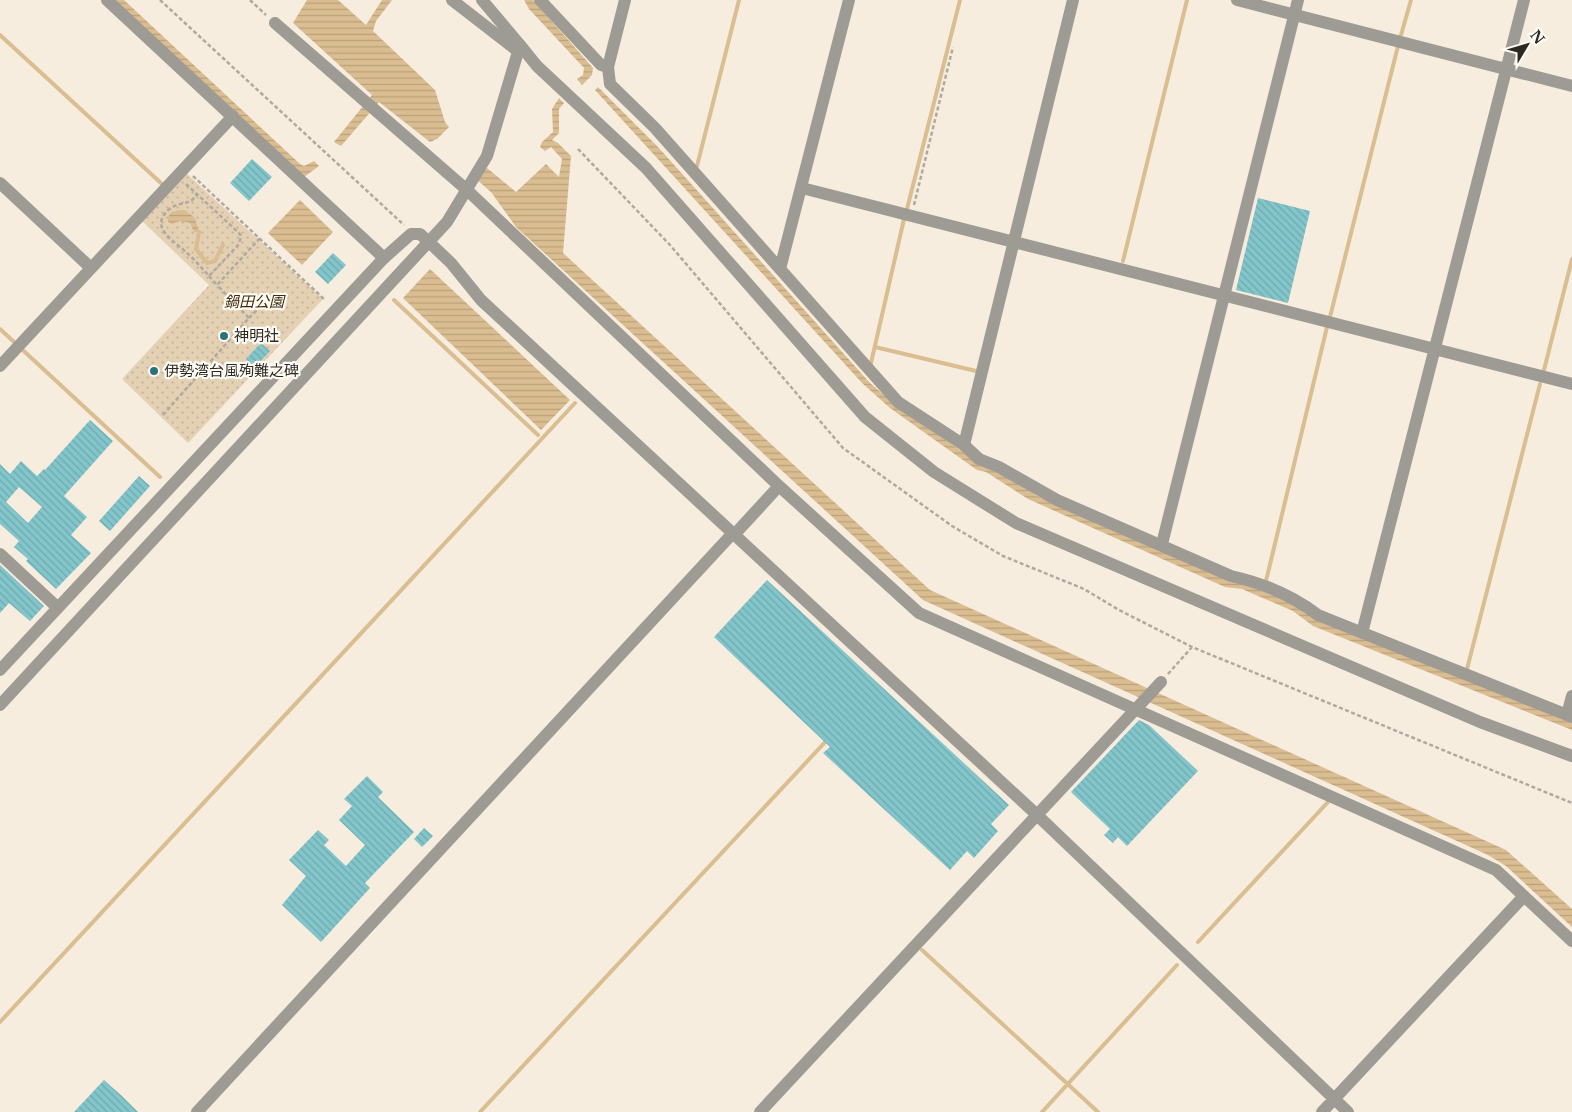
<svg xmlns="http://www.w3.org/2000/svg" width="1572" height="1112" viewBox="0 0 1572 1112" font-family="'Libre Baskerville','Noto Sans JP',serif">
<style>
.park{fill:url(#park-dots)}
.water{fill:url(#water-rules)}
.lines{fill:none;stroke-linecap:round;stroke-linejoin:round}
.stream{stroke:#dabd90;stroke-width:4}
.building{fill:url(#building-back-hatch);fill-rule:evenodd}
.path{stroke:#b0a99e;stroke-width:2.5;stroke-dasharray:4 2.5;stroke-linecap:butt}
.minor{stroke:#9e9b95;stroke-width:12}
.tertiary{stroke:#9e9b95;stroke-width:12}
.poi-dot{fill:#2a7479;stroke:#fffbf5;stroke-width:2}
.labels{text-anchor:middle;stroke-width:4.5;stroke-linejoin:round;paint-order:stroke}
.park-label{font-size:15px;font-style:italic;fill:#412d07;stroke:#fffbf5}
.poi-label{font-size:15px;fill:#2c2823;stroke:#fffbf5;text-anchor:start}
</style>
<defs>
<pattern id="park-dots" width="8" height="8" patternUnits="userSpaceOnUse" patternTransform="scale(1.25)"><rect width="8" height="8" fill="#e4d1b4"/><path d="M2 2h.1M6 6h.1" fill="none" stroke="#c4b39a" stroke-width="1.8" stroke-linecap="round"/></pattern>
<pattern id="water-rules" width="6" height="5" patternUnits="userSpaceOnUse" patternTransform="scale(1.25)"><rect width="6" height="5" fill="#dabd90"/><path d="M0 2.5h6" fill="none" stroke="#bba27c"/></pattern>
<pattern id="building-back-hatch" width="6" height="6" patternUnits="userSpaceOnUse" patternTransform="scale(1.25)"><rect width="6" height="6" fill="#82c5ca"/><path d="M-1 5l2 2M0 0l6 6M5-1l2 2" fill="none" stroke="#70a9ad"/></pattern>
</defs>
<rect width="100%" height="100%" fill="#f6eddf"/>
<path class="park" d="M 186,173 L 323,299 L 188,443 L 122,379 L 209,285 L 142,221 Z"/>
<path class="water" d="M 114,0 L 124,0 L 300,164 L 304,166 L 314,161 L 319,166 L 304,177 Z
M 307,0 L 338,0 L 366,25 L 382,0 L 392,0 L 376,21 L 373,31 L 435,90 L 445,122 L 449,127 L 437,139 L 430,142 L 379,102 L 341,146 L 334,142 L 372,95 L 293,23 Z
M 524,0 L 533,0 L 593,68 L 592,75 L 582,85 L 577,79 L 583,75 L 584,68 L 529,9 Z
M 598,87 L 658,147 L 870,383 L 898,407 L 979,463 L 1030,489 L 1035,495 L 1572,722 L 1572,730 L 1313,626 L 1293,611 L 1242,589 L 1225,587 L 1028,499 L 986,472 L 977,470 L 890,408 L 862,383 L 595,90 Z
M 559,98 L 564,103 L 559,109 L 559,133 L 552,140 L 558,143 L 571,156 L 563,253 L 930,590 L 1506,850 L 1572,909 L 1572,927 L 1506,866 L 1488,855 L 923,600 L 516,227 L 491,192 L 476,179 L 487,168 L 516,192 L 546,164 L 559,177 L 562,159 L 551,147 L 545,151 L 540,147 L 542,142 L 553,132 L 552,109 Z
M 300,200 L 333,232 L 302,265 L 268,233 Z
M 185,210 L 195,218 L 199,232 L 194,232 L 190,223 L 180,221 L 172,224 L 168,222 C 167,211 177,210 185,210 Z
M 430,269 L 570,400 L 541,430 L 403,298 Z"/>
<g class="lines">
<path class="stream" d="M 0,35 L 162,184
M 1401,35 L 1411,0
M 697,166 L 739,0
M 907,209 L 960,0
M 199,232 L 196,249 L 207,263 L 215,261 L 223,245
M 1123,261 L 1187,0
M 394,300 L 538,435
M 1330,317 L 1398,46
M 0,329 L 160,477
M 875,347 L 976,371
M 871,363 L 904,219
M 1544,370 L 1572,259
M 1266,581 L 1327,327
M 1467,669 L 1540,384
M 1198,942 L 1328,802
M 922,950 L 1098,1112
M 0,1022 L 575,403
M 480,1112 L 828,739
M 1042,1112 L 1177,965"/>
</g>
<path class="building" d="M 252,159 L 272,177 L 249,201 L 230,183 Z
M 1258,198 L 1310,211 L 1288,303 L 1236,290 Z
M 333,253 L 346,265 L 328,284 L 315,272 Z
M 261,343 L 270,351 L 255,367 L 246,359 Z
M 90,420 L 113,441 L 64,496 L 87,517 L 71,535 L 91,553 L 56,589 L 26,561 L 28,559 L 14,547 L 19,541 L 0,524 L 0,464 L 10,474 L 21,461 L 37,476 L 44,469 L 45,470 ZM 19,487 L 42,507 L 28,523 L 6,502 Z
M 139,476 L 150,486 L 110,531 L 99,521 Z
M 0,565 L 44,606 L 30,621 L 9,603 L 0,613 Z
M 767,580 L 1009,805 L 991,824 L 998,831 L 974,858 L 967,851 L 950,870 L 823,753 L 830,747 L 714,637 Z
M 1139,720 L 1149,725 L 1198,771 L 1127,846 L 1118,837 L 1113,843 L 1104,835 L 1110,829 L 1071,792 Z
M 367,776 L 383,792 L 378,797 L 414,832 L 365,883 L 370,888 L 321,942 L 282,905 L 306,876 L 289,860 L 318,830 L 329,840 L 324,845 L 346,866 L 365,845 L 339,820 L 352,806 L 344,799 Z
M 424,828 L 433,836 L 422,847 L 414,839 Z
M 104,1080 L 123,1097 L 138,1112 L 74,1112 Z"/>
<g class="lines">
<path class="path" d="M 160,0 L 404,225
M 250,0 L 266,15
M 578,149 L 670,245 L 843,448 L 952,526 L 1003,556 L 1084,589 L 1119,610 L 1192,647 L 1572,803
M 193,176 L 325,300
M 186,184 L 239,233 L 241,236 L 239,244 L 209,276 C 202,268 195,260 187,253 C 175,241 146,227 171,208 C 181,201 190,206 197,194
M 914,205 L 953,47
M 209,276 L 217,285 L 260,238
M 249,318 L 257,310
M 163,415 L 249,318 L 217,285
M 1168,674 L 1192,647"/>
<path class="minor" d="M 107,0 L 384,258
M 452,0 L 519,52
M 540,0 L 601,65 L 608,67 L 625,0
M 1237,0 L 1572,86
M 275,23 L 467,190 L 779,486 L 919,613 L 1496,870 L 1572,941
M 520,45 L 537,66 L 646,168 L 865,417 L 934,472 L 1016,523 L 1480,722 L 1572,756
M 608,67 L 610,84 L 655,128 L 898,402 L 964,445 L 979,459 L 999,467 L 1057,500 L 1231,576 C 1262,583 1293,596 1318,615 L 1572,717
M 0,183 L 91,268
M 802,188 L 1572,384
M 430,243 L 451,263 L 481,300 L 1036,814 L 1348,1112
M 780,269 L 849,0
M 0,366 L 233,116
M 964,445 L 1073,0
M 734,535 L 779,486
M 1162,544 L 1298,0
M 1362,633 L 1524,0
M 1567,715 L 1572,696
M 197,1112 L 733,533
M 760,1112 L 1161,682
M 1322,1112 L 1524,896"/>
<path class="tertiary" d="M 0,554 L 58,608
M 0,670 L 384,258 L 411,234 L 420,234 L 430,243
M 0,705 L 447,222 L 487,156 L 520,45 L 482,0"/>
</g>
<g class="poi-dot">
<circle cx="224" cy="336" r="5"/>
<circle cx="154" cy="371" r="5"/>
</g>
<g class="labels">
<g class="park-label">
<text x="254" y="307">鍋田公園</text>
</g>
<g class="poi-label">
<text x="234" y="341">神明社</text>
<text x="164" y="376">伊勢湾台風殉難之碑</text>
</g>
</g>
<g transform="translate(1527 45) rotate(52)" stroke="#fffbf5" stroke-width="4" paint-order="stroke">
<path d="M0-4L9 19L0 12L-9 19Z" fill="#2c2823"/>
<text y="-8" font-size="14" font-weight="bold" text-anchor="middle" fill="#2c2823">N</text>
</g>
</svg>
